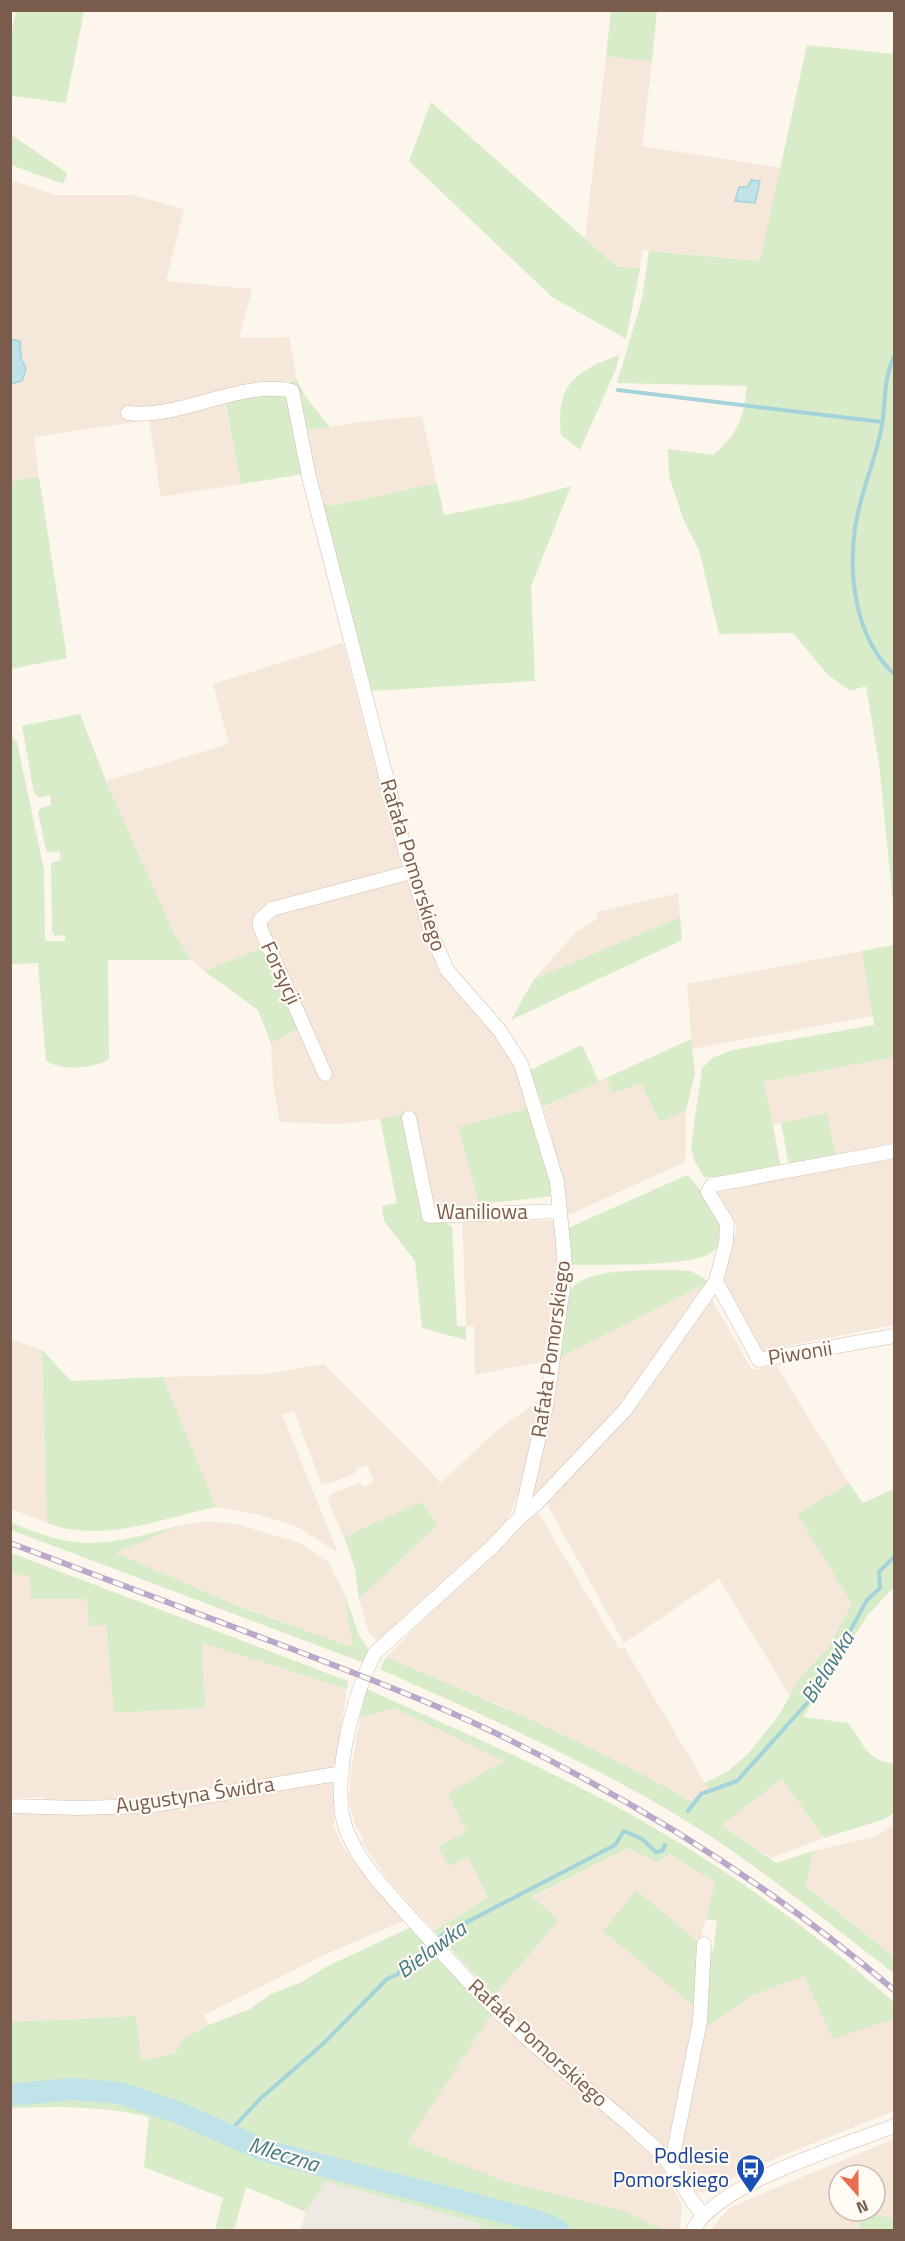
<svg xmlns="http://www.w3.org/2000/svg" width="905" height="2241" viewBox="0 0 905 2241" font-family="'Titillium Web',sans-serif">
<style>
.residential{fill:#f5e8da;fill-rule:evenodd}
.industrial{fill:#efe9e4}
.green{fill:#d8ecc9}
.water{fill:#bfe3e8;stroke:#a5d3da;stroke-width:1.5}
.lines{fill:none;stroke-linecap:round;stroke-linejoin:round}
.stream{stroke:#a5d3da;stroke-width:4}
.river{stroke:#bfe3e8;stroke-width:22}
.minor-casing{stroke:#d1beb0;stroke-width:15}
.minor{stroke:#fff;stroke-width:14}
.rail-casing{stroke:#b9a8c9;stroke-width:6}
.rail{stroke:#fffaf3;stroke-width:4;stroke-dasharray:11;stroke-linecap:butt}
.labels{text-anchor:middle;stroke-width:4.5;stroke-linejoin:round;paint-order:stroke}
.street-label{font-size:21px;fill:#7a5c4d;stroke:#fffaf3}
.transit-label{font-size:21px;fill:#164399;stroke:#fffaf3;text-anchor:end}
.water-label{font-size:22px;font-style:italic;fill:#437c86;stroke:#fffaf3}
</style>
<rect width="100%" height="100%" fill="#fdf6ec"/>
<path class="residential" d="M 606,56 L 652,62 L 642,146 L 782,168 L 760,261 L 642,250 L 640,268 L 616,266 L 585,238 Z
M 10,180 L 55,195 L 132,195 L 184,209 L 166,281 L 252,289 L 239,338 L 289,337 L 297,380 L 222,392 L 241,484 L 161,497 L 149,420 L 34,437 L 39,477 L 11,481 Z
M 422,416 L 437,483 L 331,506 L 321,501 L 306,431 L 359,422 Z
M 343,643 L 403,871 L 428,938 L 519,1072 L 529,1108 L 458,1127 L 479,1204 L 480,1222 L 557,1220 L 561,1272 L 546,1361 L 475,1375 L 474,1326 L 466,1326 L 462,1211 L 440,1212 L 432,1205 L 412,1110 L 396,1117 L 342,1124 L 280,1122 L 273,1084 L 271,1043 L 301,1027 L 264,947 L 204,971 L 192,960 L 174,933 L 106,781 L 229,744 L 213,684 Z
M 678,893 L 680,917 L 534,979 L 575,933 L 597,919 L 597,912 Z
M 862,951 L 873,1016 L 692,1049 L 687,984 Z
M 894,1057 L 894,1325 L 762,1351 L 723,1279 L 737,1227 L 717,1192 L 719,1187 L 837,1165 L 827,1113 L 772,1125 L 764,1082 Z
M 606,1078 L 612,1093 L 641,1084 L 660,1122 L 686,1111 L 685,1162 L 566,1216 L 551,1134 L 543,1108 Z
M 709,1282 L 615,1412 L 536,1497 L 532,1493 L 560,1357 Z
M 710,1296 L 752,1370 L 776,1365 L 849,1483 L 798,1514 L 852,1604 L 828,1647 L 800,1678 L 790,1696 L 719,1579 L 624,1643 L 545,1501 Z
M 10,1339 L 42,1350 L 47,1523 L 11,1509 Z
M 324,1364 L 417,1457 L 440,1482 L 437,1486 L 496,1431 L 542,1398 L 523,1484 L 504,1526 L 377,1641 L 369,1633 L 359,1599 L 438,1525 L 421,1503 L 344,1537 L 328,1501 L 331,1494 L 359,1483 L 365,1487 L 374,1482 L 367,1465 L 358,1469 L 354,1474 L 328,1484 L 321,1483 L 294,1412 L 282,1414 L 338,1553 L 298,1527 L 256,1514 L 216,1507 L 163,1377 L 266,1374 Z
M 536,1509 L 620,1650 L 624,1647 L 711,1793 L 692,1802 L 672,1790 L 504,1707 L 386,1657 Z
M 208,1521 L 237,1524 L 300,1543 L 328,1562 L 344,1593 L 353,1647 L 244,1608 L 115,1553 L 181,1525 Z
M 11,1572 L 30,1577 L 31,1599 L 87,1599 L 106,1625 L 115,1713 L 205,1708 L 202,1643 L 347,1689 L 335,1764 L 329,1769 L 210,1791 L 209,1786 L 148,1798 L 44,1801 L 44,1797 L 11,1798 Z
M 394,1707 L 505,1761 L 466,1831 L 439,1847 L 468,1857 L 488,1897 L 434,1931 L 388,1880 L 361,1841 L 363,1838 L 354,1823 L 349,1799 L 351,1769 L 360,1718 Z
M 782,1779 L 824,1838 L 771,1858 L 722,1825 Z
M 330,1781 L 334,1785 L 334,1827 L 345,1850 L 404,1921 L 326,1954 L 204,2015 L 209,2025 L 186,2037 L 174,2054 L 141,2060 L 135,2016 L 11,2022 L 10,1816 L 14,1815 L 15,1811 L 64,1812 L 67,1816 L 87,1814 L 145,1814 Z
M 894,1824 L 894,1957 L 806,1885 L 813,1851 L 877,1836 Z
M 628,1848 L 658,1863 L 669,1854 L 715,1882 L 700,1943 L 697,2009 L 666,2151 L 523,2028 L 494,1996 L 559,1920 L 532,1898 Z
M 804,1976 L 833,2038 L 894,2019 L 894,2111 L 764,2163 L 702,2193 L 691,2192 L 679,2169 L 679,2155 L 702,2030 L 753,1995 Z
M 492,2014 L 658,2158 L 682,2206 L 680,2230 L 666,2230 L 621,2210 L 507,2182 L 407,2143 Z
M 894,2139 L 894,2220 L 861,2212 L 859,2230 L 711,2230 L 727,2210 L 740,2203 ZM 839,2175 L 875,2175 L 875,2211 L 839,2211 Z"/>
<path class="industrial" d="M 325,2181 L 494,2227 L 493,2230 L 300,2230 L 306,2212 Z"/>
<path class="green" d="M 16,11 L 84,11 L 66,103 L 13,96 L 11,103 L 11,34 Z
M 611,11 L 657,11 L 652,62 L 606,56 Z
M 807,45 L 894,54 L 894,914 L 879,763 L 866,686 L 850,691 L 827,674 L 793,633 L 719,634 L 699,550 L 684,521 L 669,476 L 668,449 L 714,455 C 739,431 743,420 747,386 L 617,383 L 642,299 L 649,251 L 760,261 Z
M 431,102 L 616,266 L 640,268 L 626,339 L 552,297 L 409,161 Z
M 10,134 L 67,173 L 63,184 L 11,165 Z
M 619,355 L 616,369 L 580,450 L 561,435 C 556,384 574,372 619,355 Z
M 297,380 L 305,396 L 330,427 L 306,431 L 298,390 L 289,382 Z
M 285,395 L 291,401 L 303,474 L 241,484 L 225,402 L 241,397 Z
M 39,477 L 67,658 L 11,669 L 11,481 Z
M 437,483 L 444,515 L 521,500 L 571,486 L 531,586 L 535,681 L 371,691 L 321,501 L 332,506 Z
M 80,714 L 106,781 L 174,933 L 192,960 L 108,960 L 109,1059 C 94,1069 62,1071 46,1061 L 38,963 L 11,964 L 11,735 L 17,742 L 44,870 L 45,941 L 65,941 L 65,935 L 55,936 L 52,932 L 51,863 L 61,860 L 59,851 L 50,853 L 46,850 L 38,812 L 41,808 L 51,805 L 50,795 L 39,798 L 34,793 L 22,726 Z
M 680,917 L 682,940 L 511,1020 L 534,979 Z
M 894,945 L 894,1057 L 764,1082 L 781,1167 L 730,1177 L 704,1177 L 694,1160 L 691,1146 L 702,1068 L 714,1057 L 733,1050 L 874,1025 L 862,951 Z
M 264,947 L 301,1027 L 271,1043 L 258,1010 L 204,971 Z
M 691,1039 L 695,1073 L 686,1111 L 660,1122 L 641,1084 L 612,1093 L 606,1078 Z
M 582,1045 L 599,1082 L 543,1107 L 530,1070 Z
M 529,1108 L 555,1196 L 479,1204 L 458,1127 Z
M 827,1113 L 836,1158 L 789,1166 L 781,1123 Z
M 404,1114 L 424,1219 L 444,1221 L 452,1227 L 457,1326 L 466,1326 L 466,1340 L 422,1328 L 415,1261 L 384,1221 L 382,1206 L 397,1203 L 380,1119 Z
M 687,1175 C 703,1191 742,1240 707,1255 C 682,1267 601,1264 570,1265 L 568,1228 Z
M 670,1270 L 691,1271 L 709,1282 L 560,1357 L 569,1291 C 586,1267 642,1271 670,1270 Z
M 42,1350 L 71,1381 L 163,1377 L 216,1507 C 162,1518 103,1544 47,1523 Z
M 849,1483 L 863,1503 L 894,1489 L 894,1587 L 867,1616 L 803,1717 L 848,1723 C 864,1744 866,1760 894,1764 L 894,1813 L 885,1819 L 824,1838 L 782,1779 L 722,1825 L 776,1863 L 813,1851 L 806,1886 L 894,1957 L 894,1973 C 828,1923 763,1869 693,1825 C 593,1763 486,1717 380,1669 L 386,1657 C 490,1701 594,1745 692,1802 L 711,1793 L 705,1783 L 727,1772 L 748,1754 L 779,1715 L 800,1678 L 828,1647 L 852,1604 L 797,1514 Z
M 421,1502 L 438,1525 L 359,1599 L 355,1569 L 344,1537 Z
M 10,1522 C 33,1532 61,1542 86,1543 C 117,1544 151,1533 181,1525 L 116,1553 L 243,1608 L 353,1647 L 344,1593 L 359,1635 L 369,1650 L 364,1663 L 11,1530 Z
M 11,1553 L 348,1681 L 347,1689 L 202,1643 L 205,1708 L 114,1713 L 106,1625 L 89,1626 L 87,1599 L 31,1599 L 30,1577 L 11,1573 Z
M 367,1689 C 441,1723 515,1754 587,1791 C 698,1848 801,1920 894,2002 L 894,2019 L 833,2039 L 804,1976 L 753,1995 L 702,2030 L 697,2009 L 603,1931 L 636,1890 L 700,1943 L 713,1951 L 717,1921 L 706,1919 L 715,1882 L 669,1854 L 658,1863 L 628,1848 L 532,1897 L 559,1920 L 494,1996 L 434,1931 L 488,1897 L 468,1857 L 449,1866 L 438,1847 L 466,1831 L 448,1793 L 504,1761 L 394,1708 L 360,1718 L 364,1693 Z
M 411,1927 L 492,2014 L 407,2143 L 507,2182 L 621,2210 L 666,2230 L 480,2230 L 481,2224 L 325,2181 L 306,2212 L 246,2187 L 234,2230 L 215,2230 L 223,2198 L 144,2167 L 149,2117 C 104,2106 58,2106 12,2108 L 11,2131 L 10,2022 L 136,2016 L 141,2060 L 174,2054 L 186,2037 L 209,2025 L 250,2009 L 271,1994 L 302,1982 L 326,1967 Z
M 861,2212 L 892,2218 L 894,2220 L 894,2230 L 859,2230 Z"/>
<path class="water" d="M 751,180 L 760,181 L 755,203 L 735,201 L 739,187 L 748,187 Z
M 11,339 L 20,341 L 21,358 L 26,369 L 22,381 L 11,384 Z"/>
<g class="lines">
<path class="stream" d="M 894,357 C 883,379 886,402 882,425 C 876,460 860,493 855,528 C 848,577 856,639 894,674
M 618,390 L 882,422
M 688,1811 L 701,1794 L 737,1781 L 816,1693 L 867,1600 L 880,1588 L 879,1572 L 894,1557
M 226,2135 L 261,2098 L 323,2044 L 387,1979 L 398,1974 L 402,1967 L 418,1961 L 425,1950 L 442,1935 L 615,1845 L 624,1831 L 642,1839 L 656,1852 L 662,1851 L 665,1845"/>
<path class="river" d="M 10,2095 L 72,2089 L 120,2093 L 174,2111 L 266,2151 L 534,2220 L 558,2230"/>
<defs>
<path id="minor" d="M 128,413 C 180,420 241,379 292,391 L 309,477 L 405,850 L 433,937 L 447,970 L 500,1031 L 521,1064 L 557,1182 L 564,1253 L 565,1273 L 547,1401 L 521,1516 L 492,1547 L 375,1653 C 353,1694 328,1789 348,1834 C 363,1869 394,1899 419,1927 C 451,1962 482,1998 517,2029 C 558,2068 604,2101 645,2139 C 655,2147 666,2158 673,2169 C 683,2184 690,2202 703,2214
M 325,1074 L 260,927 L 260,920 L 272,909 L 411,872
M 409,1118 L 429,1216 L 560,1211
M 716,1281 L 759,1360 L 894,1336
M 521,1516 L 537,1503 L 625,1410 L 716,1281 L 726,1243 L 727,1223 L 708,1192 L 712,1185 L 894,1151
M 10,1806 L 78,1808 L 148,1806 L 342,1773
M 671,2166 L 700,2021 L 704,1944
M 693,2230 C 718,2183 843,2146 894,2126"/>
</defs>
<use href="#minor" class="minor-casing"/>
<use href="#minor" class="minor"/>
<defs>
<path id="rail" d="M 10,1543 C 104,1578 198,1614 292,1649 C 359,1675 426,1700 491,1731 C 635,1800 773,1887 894,1990"/>
</defs>
<use href="#rail" class="rail-casing"/>
<use href="#rail" class="rail"/>
</g>
<defs>
<symbol id="bus-pin" viewBox="-11 -11 22 30"><path d="M0 17L-7.5 6A9.5 9.5 0 1 1 7.5 6Z" fill="#1a4fb4" stroke="#fffaf3"/><path d="M-5-6H5V4H4V6H2V4H-2V6H-4V4H-5ZM-3.5-4V0h7V-4ZM-3.5 1.2v1.5H-2V1.2ZM2 1.2v1.5H3.5V1.2Z" fill="#fff"/></symbol>
</defs>
<g fill-rule="evenodd">
<use href="#bus-pin" x="734" y="2152" width="33" height="45"/>
</g>
<g class="labels">
<g class="street-label">
<text transform="translate(413 865) rotate(73)" y="7">Rafała Pomorskiego</text>
<text transform="translate(281 973) rotate(65)" y="7">Forsycji</text>
<text x="482" y="1219">Waniliowa</text>
<text transform="translate(551 1349) rotate(-82)" y="7">Rafała Pomorskiego</text>
<text transform="translate(800 1353) rotate(-9)" y="7">Piwonii</text>
<text transform="translate(195 1795) rotate(-8)" y="7">Augustyna Świdra</text>
<text transform="translate(538 2043) rotate(42)" y="7">Rafała Pomorskiego</text>
</g>
<g class="transit-label">
<text x="729" y="2163">Podlesie<tspan x="729" dy="24">Pomorskiego</tspan></text>
</g>
<g class="water-label">
<text transform="translate(827 1667) rotate(-58)" y="8">Bielawka</text>
<text transform="translate(431 1949) rotate(-36)" y="8">Bielawka</text>
<text transform="translate(284 2154) rotate(17)" y="8">Mleczna</text>
</g>
</g>
<rect width="905" height="2241" fill="none" stroke="#7a5c4d" stroke-width="24"/>
<g transform="translate(857 2193) rotate(159)"><circle r="28" fill="#fffaf3" stroke="#cabbb1" stroke-width="1.5"/>
<path d="M0-4.5L10 22L0 15L-10 22Z" fill="#e76f51"/>
<text y="-9" font-size="16" font-weight="bold" text-anchor="middle" fill="#7a5c4d">N</text>
</g>
</svg>
